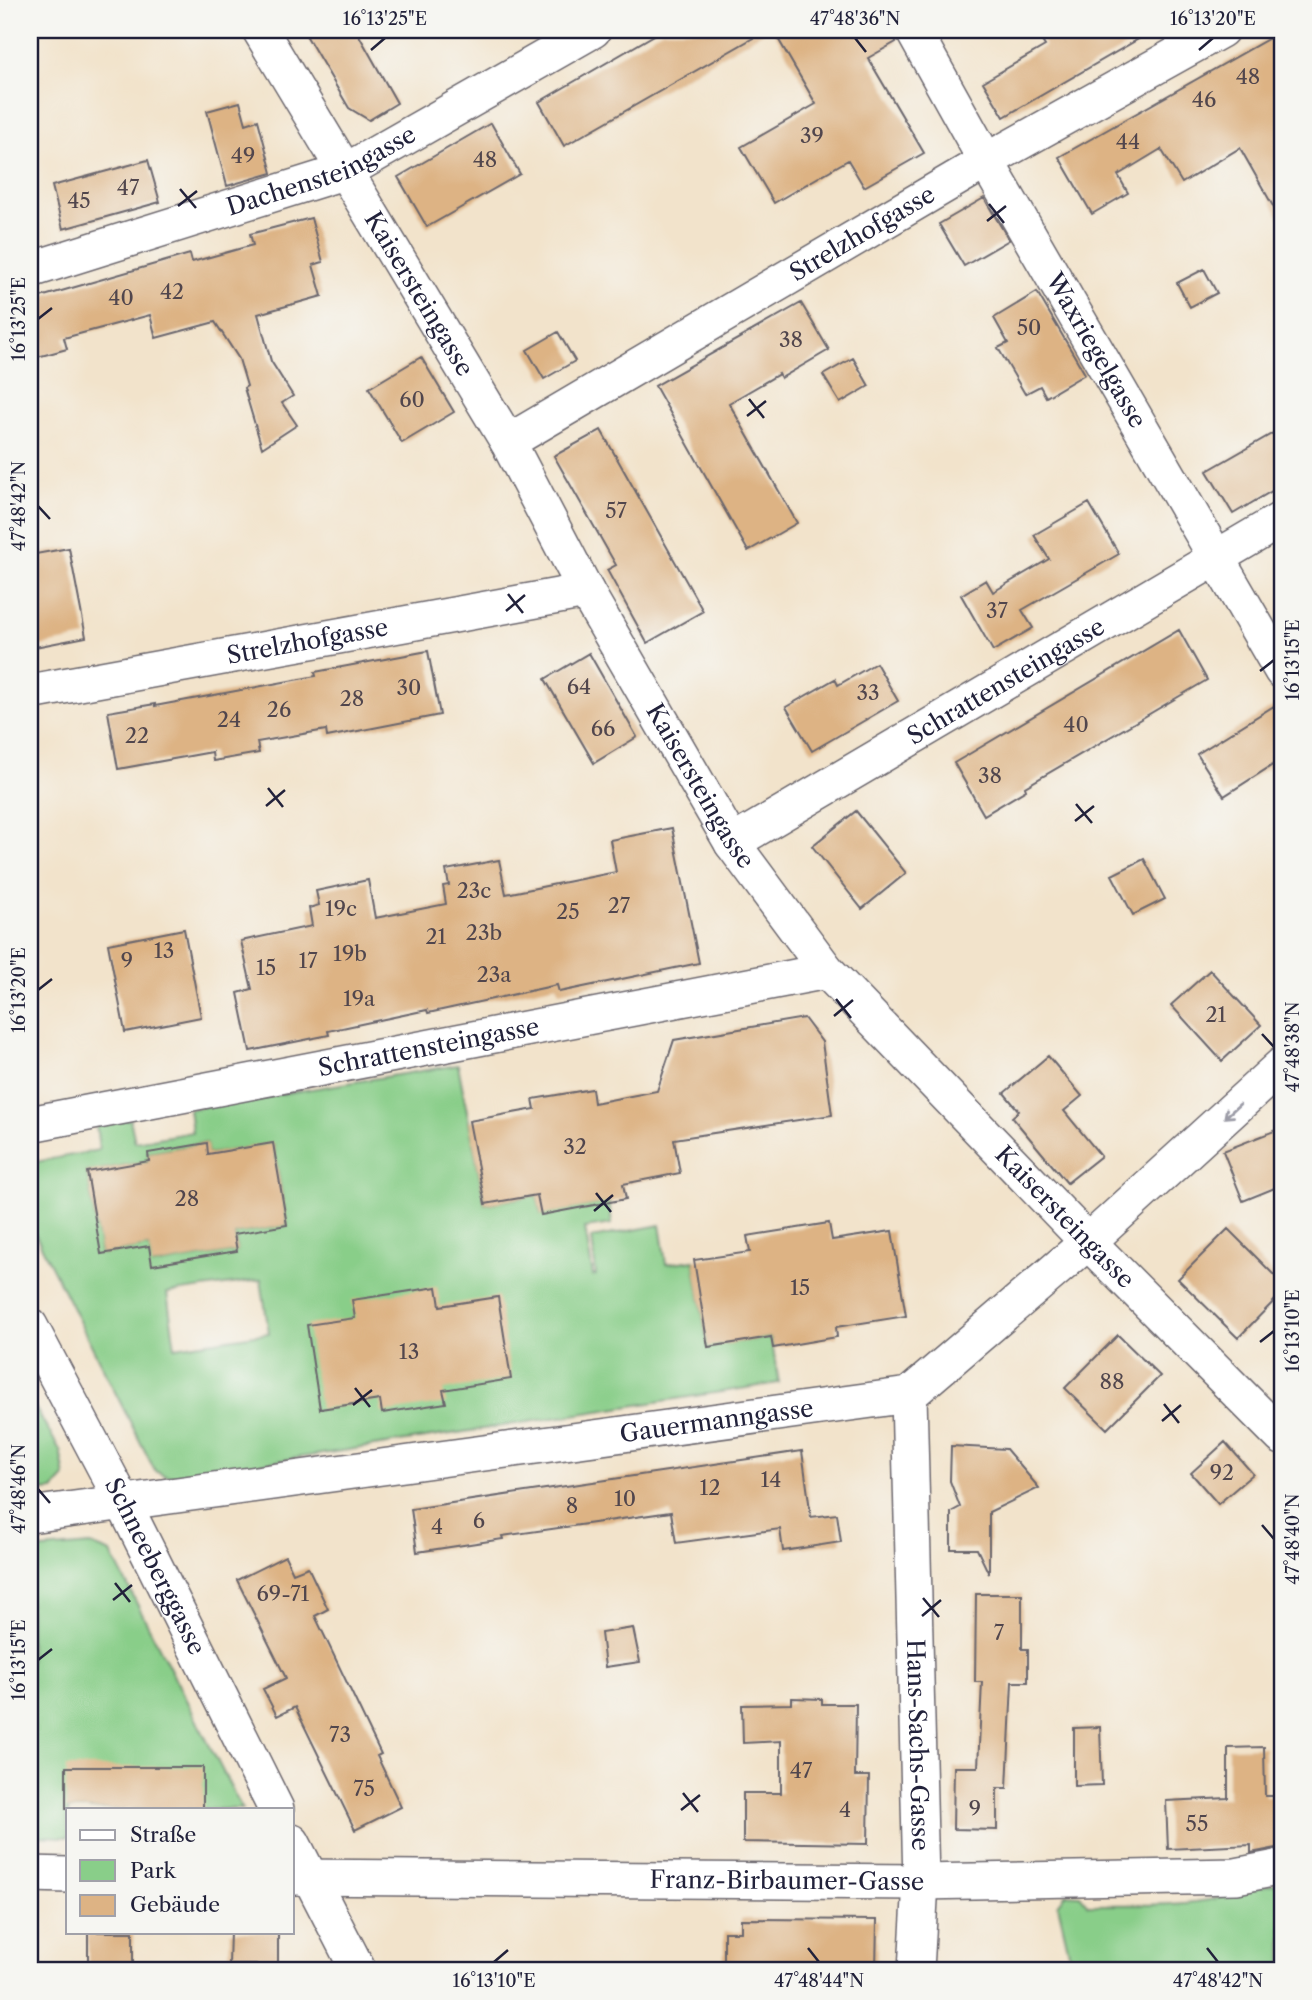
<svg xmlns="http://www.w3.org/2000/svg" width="1312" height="2000" viewBox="0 0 1312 2000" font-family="'Libre Caslon Text',serif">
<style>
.green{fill:#89ce89;stroke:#567862;stroke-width:2;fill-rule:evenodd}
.building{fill:#ddb384}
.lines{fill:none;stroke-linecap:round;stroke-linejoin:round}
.street-casing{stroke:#6b666d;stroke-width:38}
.street{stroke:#fff;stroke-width:35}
.oneway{stroke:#9c9ca7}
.ticks{fill:none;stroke:#22223b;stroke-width:2.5}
.labels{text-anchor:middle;stroke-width:6;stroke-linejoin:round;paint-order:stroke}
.number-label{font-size:21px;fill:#51464d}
.street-label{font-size:24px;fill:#22223b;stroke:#f6f6f2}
.neatline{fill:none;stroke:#22223b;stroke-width:2.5}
.ticks-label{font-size:18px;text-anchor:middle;fill:#22223b}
</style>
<rect width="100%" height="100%" fill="#f6f6f2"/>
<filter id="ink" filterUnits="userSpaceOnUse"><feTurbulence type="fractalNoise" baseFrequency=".0143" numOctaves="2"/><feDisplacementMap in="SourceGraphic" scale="14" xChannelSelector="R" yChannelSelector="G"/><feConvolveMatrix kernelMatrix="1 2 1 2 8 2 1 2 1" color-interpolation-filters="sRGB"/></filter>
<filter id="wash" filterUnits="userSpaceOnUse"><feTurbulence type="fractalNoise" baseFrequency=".00686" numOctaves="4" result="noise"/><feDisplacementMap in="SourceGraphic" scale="28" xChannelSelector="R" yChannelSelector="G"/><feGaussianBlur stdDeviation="1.57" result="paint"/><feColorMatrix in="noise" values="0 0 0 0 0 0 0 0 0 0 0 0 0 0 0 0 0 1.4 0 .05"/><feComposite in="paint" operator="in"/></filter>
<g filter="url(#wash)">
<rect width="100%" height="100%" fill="#f2e3cb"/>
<path class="green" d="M 458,1065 L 485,1204 L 537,1195 L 541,1214 L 609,1202 L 612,1224 L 585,1228 L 593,1276 L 596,1275 L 592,1238 L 660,1225 L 666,1264 L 694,1260 L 708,1346 L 771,1337 L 779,1383 L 181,1476 L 166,1476 L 155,1471 L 30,1224 L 30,1161 L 31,1163 L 99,1150 L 96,1124 L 130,1119 L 135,1142 L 192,1132 L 189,1109 ZM 206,1143 L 208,1154 L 273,1144 L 287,1225 L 234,1234 L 237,1251 L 153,1265 L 149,1246 L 101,1254 L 87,1172 L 149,1161 L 148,1153 ZM 261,1280 L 269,1333 L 175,1347 L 167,1293 Z
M 30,1399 L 60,1450 L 65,1477 L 53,1490 L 30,1492 Z
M 91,1545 L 111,1553 L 242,1809 L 68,1809 L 68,1837 L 30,1836 L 30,1550 Z
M 1282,1882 L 1282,1970 L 1073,1970 L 1058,1905 L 1066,1894 L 1080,1895 L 1088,1905 C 1131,1904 1177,1907 1219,1898 C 1240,1894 1261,1886 1282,1882 Z"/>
<g id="blocks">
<path class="building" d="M 303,30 L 356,30 L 397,103 L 369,120 L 349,108 Z
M 663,30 L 767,30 L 564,146 L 539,102 Z
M 773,30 L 893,30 L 896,42 L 868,58 L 924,153 L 864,187 L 848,160 L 774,203 L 741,147 L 816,104 Z
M 1035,30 L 1154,30 L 1004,117 L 983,82 L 1045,46 Z
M 1282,31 L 1282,222 L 1240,148 L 1182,183 L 1161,149 L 1118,175 L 1128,193 L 1092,214 L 1059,157 Z
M 240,102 L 246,124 L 258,120 L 272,173 L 227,186 L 207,111 Z
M 491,123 L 520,174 L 427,227 L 398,177 Z
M 148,160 L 160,202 L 63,229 L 52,186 Z
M 984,198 L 1009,240 L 964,266 L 939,224 Z
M 311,218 L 323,262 L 313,265 L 322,296 L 258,314 L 271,361 L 293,396 L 282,403 L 297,425 L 262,448 L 244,388 L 247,386 L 239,359 L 215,322 L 156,338 L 150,315 L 64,338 L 67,349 L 30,359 L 30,300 L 190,254 L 192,262 L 253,245 L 250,234 Z
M 1204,269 L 1217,293 L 1190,307 L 1177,283 Z
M 1037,292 L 1085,374 L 1046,397 L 1040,386 L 1025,394 L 998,348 L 1008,343 L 994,318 Z
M 801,303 L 829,350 L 781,378 L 779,374 L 729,403 L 797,523 L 748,551 L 655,386 Z
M 558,332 L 575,361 L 544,379 L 527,350 Z
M 421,357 L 454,412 L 402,443 L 369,388 Z
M 853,358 L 869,386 L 840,403 L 823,375 Z
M 1282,428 L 1282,485 L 1233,514 L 1207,471 Z
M 601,430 L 703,611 L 647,643 L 607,570 L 616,565 L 554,456 Z
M 1089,503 L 1119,554 L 1022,610 L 1033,628 L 993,651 L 961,595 L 986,580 L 993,592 L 1049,559 L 1034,535 Z
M 69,548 L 86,637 L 30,648 L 30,555 Z
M 1179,630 L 1207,680 L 1025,787 L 1026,790 L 984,815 L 954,763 Z
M 428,651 L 440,715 L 327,737 L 326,730 L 257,742 L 259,753 L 213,761 L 212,752 L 118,769 L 108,712 L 155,704 L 155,706 L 316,676 L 315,672 Z
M 589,653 L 637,737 L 594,763 L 545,679 Z
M 876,663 L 898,701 L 812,751 L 786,707 L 835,679 L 838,685 Z
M 1274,706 L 1282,720 L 1282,759 L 1224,796 L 1197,754 Z
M 856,811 L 906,873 L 862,909 L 812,846 Z
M 672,828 L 699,963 L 559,992 L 557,985 L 428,1013 L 427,1010 L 328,1031 L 329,1035 L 250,1051 L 238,993 L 252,989 L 241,941 L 312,926 L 309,908 L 319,905 L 316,891 L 368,880 L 375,918 L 446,904 L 443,886 L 449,885 L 446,870 L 499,860 L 506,894 L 616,872 L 610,840 Z
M 1144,859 L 1165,899 L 1133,915 L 1112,875 Z
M 184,929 L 201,1017 L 125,1032 L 108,944 Z
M 1210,970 L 1261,1025 L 1222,1061 L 1171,1005 Z
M 804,1018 L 822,1042 L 832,1115 L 674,1139 L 680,1173 L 623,1184 L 626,1199 L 541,1215 L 537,1195 L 485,1204 L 469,1121 L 535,1109 L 533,1099 L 592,1089 L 594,1103 L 657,1091 L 674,1040 Z
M 1048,1056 L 1082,1096 L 1064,1111 L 1101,1156 L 1067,1183 L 1012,1117 L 1019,1111 L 1004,1093 Z
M 1282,1128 L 1282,1185 L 1243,1201 L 1223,1151 Z
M 207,1143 L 208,1154 L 273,1143 L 287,1225 L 234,1234 L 237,1251 L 152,1265 L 149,1246 L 101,1254 L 87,1172 L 149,1161 L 148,1153 Z
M 829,1223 L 832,1240 L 892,1231 L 906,1316 L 836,1327 L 837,1337 L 773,1348 L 771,1337 L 708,1347 L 694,1260 L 750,1252 L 747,1236 Z
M 1228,1229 L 1282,1283 L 1282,1293 L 1238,1338 L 1178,1279 Z
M 437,1287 L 440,1306 L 498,1297 L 511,1379 L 443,1390 L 446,1403 L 382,1413 L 380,1400 L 320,1409 L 307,1325 L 355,1318 L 352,1300 Z
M 1118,1335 L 1160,1376 L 1107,1429 L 1065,1388 Z
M 1225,1442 L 1253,1474 L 1218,1504 L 1191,1473 Z
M 951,1446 L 1006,1449 L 1039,1488 L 989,1512 L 989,1574 L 977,1549 L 951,1549 L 951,1512 L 960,1507 L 950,1481 Z
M 802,1451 L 811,1517 L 837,1514 L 841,1542 L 783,1551 L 780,1529 L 676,1543 L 671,1512 L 502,1536 L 503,1539 L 417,1552 L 411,1509 Z
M 285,1556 L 293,1573 L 308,1567 L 328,1609 L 315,1616 L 381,1754 L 377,1756 L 401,1807 L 355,1830 L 295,1707 L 277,1716 L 263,1689 L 286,1678 L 237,1580 Z
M 976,1594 L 1022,1594 L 1022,1649 L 1028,1649 L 1028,1682 L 1012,1682 L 1007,1788 L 997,1788 L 997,1830 L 953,1829 L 954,1767 L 978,1767 L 982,1682 L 975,1682 Z
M 633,1628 L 640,1662 L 605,1667 L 601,1633 Z
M 792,1698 L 822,1699 L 822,1704 L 856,1704 L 855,1776 L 869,1776 L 868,1844 L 743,1842 L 743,1793 L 781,1793 L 781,1741 L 743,1743 L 742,1705 L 792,1704 Z
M 1100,1727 L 1102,1785 L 1074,1786 L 1074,1728 Z
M 1264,1747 L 1265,1796 L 1282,1796 L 1282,1847 L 1251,1853 L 1251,1845 L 1168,1849 L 1166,1801 L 1228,1798 L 1228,1748 Z
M 66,1767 L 203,1767 L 203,1809 L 66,1809 Z
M 741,1919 L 877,1920 L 876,1970 L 724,1970 L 724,1932 L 741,1932 Z
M 88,1932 L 133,1932 L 133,1970 L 88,1970 Z
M 230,1932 L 278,1932 L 278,1965 L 229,1965 Z"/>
</g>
</g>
<g filter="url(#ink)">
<use href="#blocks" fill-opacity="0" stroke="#6b666d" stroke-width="2"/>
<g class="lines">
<defs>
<g id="street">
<path id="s1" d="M 260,30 L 508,442 L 586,591 L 732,843 L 827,971 L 1088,1242 L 1282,1437"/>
<path id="s2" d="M 913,30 L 986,161 L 1282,671"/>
<path id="s3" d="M 30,270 L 346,171 L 593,30"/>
<path id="s4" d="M 508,442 L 986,161 L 1221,30"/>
<path id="s5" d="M 30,692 L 586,591"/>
<path id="s6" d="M 732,843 L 1282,519"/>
<path id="s7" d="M 30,1124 L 827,971"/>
<path id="s8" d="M 30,1326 L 124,1504 L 276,1809"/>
<path id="s9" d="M 909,1395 L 921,1882 L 916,1970"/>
<path id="s10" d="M 30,1515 L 909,1395 L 1088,1242 L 1282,1065"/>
<path d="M 292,1842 L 358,1970"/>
<path d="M 30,1874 L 68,1875"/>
<path id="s11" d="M 292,1877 L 921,1882 L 1236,1876 L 1282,1867"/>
</g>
</defs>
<use href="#street" class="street-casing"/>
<use href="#street" class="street"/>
</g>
<defs><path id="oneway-shaft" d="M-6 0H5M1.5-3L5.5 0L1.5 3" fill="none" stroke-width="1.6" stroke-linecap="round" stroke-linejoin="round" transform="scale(1.75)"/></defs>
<use class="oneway" href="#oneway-shaft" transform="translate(1232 1111) rotate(138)"/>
</g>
<path class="ticks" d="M 855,38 L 866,52M 371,50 L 385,38M 1199,50 L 1213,38M 180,189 L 196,208M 989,204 L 1004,223M 178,206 L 197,191M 987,221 L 1006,206M 38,319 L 52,308M 749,399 L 764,418M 747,416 L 766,401M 38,506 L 50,519M 508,594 L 523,613M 506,611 L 525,595M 1260,671 L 1274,660M 268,788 L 283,807M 1076,804 L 1092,823M 266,806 L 285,790M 1075,821 L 1094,806M 38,990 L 52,979M 836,999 L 851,1018M 834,1016 L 853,1000M 1262,1034 L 1274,1047M 596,1193 L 611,1212M 594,1211 L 613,1195M 1260,1342 L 1274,1331M 355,1388 L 370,1407M 1164,1404 L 1179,1423M 353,1405 L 372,1390M 1162,1421 L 1181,1405M 38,1489 L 50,1503M 1262,1525 L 1274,1539M 115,1583 L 130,1602M 923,1598 L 939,1617M 113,1600 L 132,1585M 922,1616 L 941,1600M 38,1660 L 52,1649M 683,1793 L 698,1812M 681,1810 L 700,1795M 808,1948 L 819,1962M 1207,1948 L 1218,1962M 494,1962 L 508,1950"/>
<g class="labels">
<g class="number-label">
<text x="1248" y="84">48</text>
<text x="1204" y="107">46</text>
<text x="812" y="143">39</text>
<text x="1128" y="149">44</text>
<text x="243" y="163">49</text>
<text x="485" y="167">48</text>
<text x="128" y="195">47</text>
<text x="79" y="208">45</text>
<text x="172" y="299">42</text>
<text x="121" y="305">40</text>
<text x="1029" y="335">50</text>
<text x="791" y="347">38</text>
<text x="412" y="407">60</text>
<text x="616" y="518">57</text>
<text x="997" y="618">37</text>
<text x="579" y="694">64</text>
<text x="409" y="695">30</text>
<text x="868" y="700">33</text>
<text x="352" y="706">28</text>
<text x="279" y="717">26</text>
<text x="229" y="727">24</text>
<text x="1076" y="732">40</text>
<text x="603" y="736">66</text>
<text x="137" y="743">22</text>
<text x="990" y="783">38</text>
<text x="474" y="898">23c</text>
<text x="619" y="913">27</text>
<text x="341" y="916">19c</text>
<text x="568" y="919">25</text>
<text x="484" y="940">23b</text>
<text x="436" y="944">21</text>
<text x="164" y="958">13</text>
<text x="350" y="961">19b</text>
<text x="127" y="968">9</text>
<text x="308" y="968">17</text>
<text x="266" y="975">15</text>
<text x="494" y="982">23a</text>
<text x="359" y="1006">19a</text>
<text x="1216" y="1022">21</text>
<text x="575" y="1154">32</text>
<text x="187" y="1206">28</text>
<text x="800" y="1295">15</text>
<text x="409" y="1359">13</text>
<text x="1112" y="1389">88</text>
<text x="1222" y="1480">92</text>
<text x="771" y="1487">14</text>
<text x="710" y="1495">12</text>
<text x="625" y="1506">10</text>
<text x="572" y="1513">8</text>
<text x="479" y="1528">6</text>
<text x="437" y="1534">4</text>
<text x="283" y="1601">69-71</text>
<text x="999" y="1640">7</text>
<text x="340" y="1742">73</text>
<text x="801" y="1778">47</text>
<text x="364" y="1796">75</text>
<text x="975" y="1816">9</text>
<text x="845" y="1817">4</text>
<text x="1197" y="1831">55</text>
</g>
<g class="street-label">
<text dy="8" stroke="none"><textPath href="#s3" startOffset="308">Dachensteingasse</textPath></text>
<text dy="8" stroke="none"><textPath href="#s4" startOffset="411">Strelzhofgasse</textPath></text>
<text dy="8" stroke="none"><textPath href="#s1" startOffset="308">Kaisersteingasse</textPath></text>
<text dy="8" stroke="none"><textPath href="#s2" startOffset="369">Waxriegelgasse</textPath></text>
<text dy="8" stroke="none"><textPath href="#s5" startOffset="282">Strelzhofgasse</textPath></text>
<text dy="8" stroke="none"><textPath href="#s6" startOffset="318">Schrattensteingasse</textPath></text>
<text dy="8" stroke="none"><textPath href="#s1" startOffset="875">Kaisersteingasse</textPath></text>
<text dy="8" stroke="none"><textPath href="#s7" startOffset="406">Schrattensteingasse</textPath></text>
<text dy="8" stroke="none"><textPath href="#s1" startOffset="1442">Kaisersteingasse</textPath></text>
<text dy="8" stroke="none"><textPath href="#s10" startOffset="693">Gauermanngasse</textPath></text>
<text dy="8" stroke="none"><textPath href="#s8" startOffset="271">Schneeberggasse</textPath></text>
<text dy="8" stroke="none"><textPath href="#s9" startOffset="350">Hans-Sachs-Gasse</textPath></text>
<text dy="8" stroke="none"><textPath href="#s11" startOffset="495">Franz-Birbaumer-Gasse</textPath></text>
</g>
</g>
<rect width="1312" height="2000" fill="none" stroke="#f6f6f2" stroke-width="77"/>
<rect x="66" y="1808" width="228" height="126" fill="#f6f6f2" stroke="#a1a1a9" stroke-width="2"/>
<rect x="80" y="1830" width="35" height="10" fill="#ffffff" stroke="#a1a1a9" stroke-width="2"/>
<text x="130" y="1842" font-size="21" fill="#22223b">Straße</text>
<rect x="80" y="1860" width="35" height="21" fill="#89ce89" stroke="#a1a1a9" stroke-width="2"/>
<text x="130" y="1878" font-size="21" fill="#22223b">Park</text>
<rect x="80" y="1895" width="35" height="21" fill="#ddb384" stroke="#a1a1a9" stroke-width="2"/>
<text x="130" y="1912" font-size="21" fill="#22223b">Gebäude</text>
<rect x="38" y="38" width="1236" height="1924" class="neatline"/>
<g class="ticks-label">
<text x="385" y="25">16°13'25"E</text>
<text x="855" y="25">47°48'36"N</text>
<text x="1213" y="25">16°13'20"E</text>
<text transform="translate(19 319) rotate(-90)" y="6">16°13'25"E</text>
<text transform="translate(19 506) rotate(-90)" y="6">47°48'42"N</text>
<text transform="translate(1293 660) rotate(-90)" y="6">16°13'15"E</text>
<text transform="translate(19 990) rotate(-90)" y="6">16°13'20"E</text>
<text transform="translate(1293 1047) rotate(-90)" y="6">47°48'38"N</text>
<text transform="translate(1293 1331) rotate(-90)" y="6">16°13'10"E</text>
<text transform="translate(19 1489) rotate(-90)" y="6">47°48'46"N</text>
<text transform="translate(1293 1539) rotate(-90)" y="6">47°48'40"N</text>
<text transform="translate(19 1660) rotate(-90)" y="6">16°13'15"E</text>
<text x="494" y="1987">16°13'10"E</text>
<text x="819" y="1987">47°48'44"N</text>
<text x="1218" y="1987">47°48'42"N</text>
</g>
</svg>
